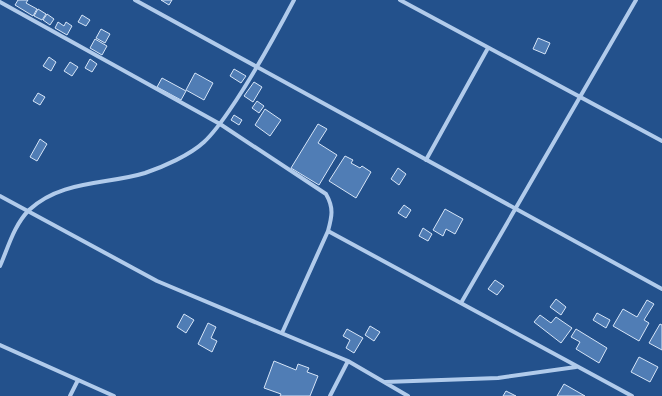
<svg xmlns="http://www.w3.org/2000/svg" width="662" height="396" viewBox="0 0 662 396" font-family="'Roboto Condensed',sans-serif">
<style>
.building{fill:#507db5;stroke:#d6e5f8}
.lines{fill:none;stroke-linecap:round;stroke-linejoin:round}
.minor{stroke:#b1cbeb;stroke-width:4}
</style>
<rect width="100%" height="100%" fill="#23518c"/>
<path class="building" d="M 18,0 L 28,0 L 26,3 L 37,9 L 33,16 L 15,5 Z
M 161,0 L 172,0 L 169,5 Z
M 38,9 L 46,14 L 42,20 L 34,16 Z
M 47,14 L 54,19 L 50,25 L 43,20 Z
M 82,15 L 90,20 L 86,26 L 78,22 Z
M 58,22 L 64,26 L 66,22 L 72,26 L 67,35 L 55,28 Z
M 101,29 L 110,34 L 105,43 L 96,38 Z
M 538,38 L 550,43 L 545,54 L 533,49 Z
M 95,39 L 107,46 L 102,55 L 90,48 Z
M 49,57 L 56,62 L 51,71 L 43,66 Z
M 90,59 L 97,64 L 92,72 L 85,68 Z
M 70,62 L 78,67 L 72,76 L 64,71 Z
M 234,69 L 246,76 L 241,83 L 230,76 Z
M 195,73 L 213,83 L 204,100 L 186,90 Z
M 162,78 L 186,91 L 181,100 L 157,87 Z
M 254,82 L 262,87 L 253,102 L 244,96 Z
M 38,93 L 45,97 L 40,105 L 33,101 Z
M 257,101 L 264,106 L 259,113 L 252,108 Z
M 265,109 L 281,120 L 270,136 L 255,125 Z
M 234,115 L 242,120 L 239,125 L 231,120 Z
M 318,124 L 327,129 L 318,143 L 337,155 L 319,185 L 291,168 Z
M 40,139 L 47,144 L 37,161 L 30,157 Z
M 345,156 L 353,160 L 351,163 L 360,168 L 362,166 L 371,172 L 356,198 L 329,181 Z
M 398,168 L 406,174 L 399,185 L 391,179 Z
M 404,205 L 411,210 L 406,218 L 398,213 Z
M 445,209 L 463,219 L 455,234 L 446,229 L 443,236 L 433,230 Z
M 423,228 L 432,234 L 428,241 L 419,236 Z
M 495,280 L 504,286 L 497,295 L 488,289 Z
M 556,299 L 566,307 L 561,315 L 550,307 Z
M 647,300 L 654,304 L 644,320 L 649,323 L 639,341 L 613,326 L 623,309 L 637,317 Z
M 597,313 L 610,320 L 606,328 L 593,320 Z
M 184,314 L 194,320 L 186,333 L 177,327 Z
M 540,315 L 551,323 L 556,317 L 572,328 L 561,343 L 534,322 Z
M 208,323 L 216,327 L 211,338 L 217,341 L 212,352 L 198,344 Z
M 660,324 L 662,325 L 662,350 L 649,343 Z
M 370,326 L 380,332 L 374,341 L 365,335 Z
M 347,329 L 363,338 L 354,353 L 346,348 L 350,340 L 343,336 Z
M 576,329 L 607,348 L 599,363 L 576,349 L 580,342 L 571,337 Z
M 639,357 L 658,367 L 650,382 L 631,372 Z
M 274,361 L 296,370 L 298,364 L 309,368 L 307,372 L 318,376 L 310,396 L 280,396 L 281,394 L 264,388 Z
M 564,384 L 585,396 L 557,396 Z
M 506,391 L 516,396 L 503,396 Z"/>
<g class="lines">
<path class="minor" d="M 135,0 L 662,289
M 400,0 L 662,141
M 0,2 L 220,124 L 326,194 C 334,208 332,216 328,231 L 282,333
M 426,160 L 488,48
M 0,196 L 157,281 L 348,361 L 408,396
M 328,231 L 632,396
M 0,266 C 8,248 14,225 29,210 C 61,180 105,185 145,173 C 163,167 190,155 204,142 C 217,130 227,114 237,99 C 258,67 276,34 294,0
M 461,303 L 636,0
M 0,345 L 114,396
M 385,382 L 498,378 L 576,367
M 70,396 L 78,380
M 330,396 L 348,361"/>
</g>
</svg>
